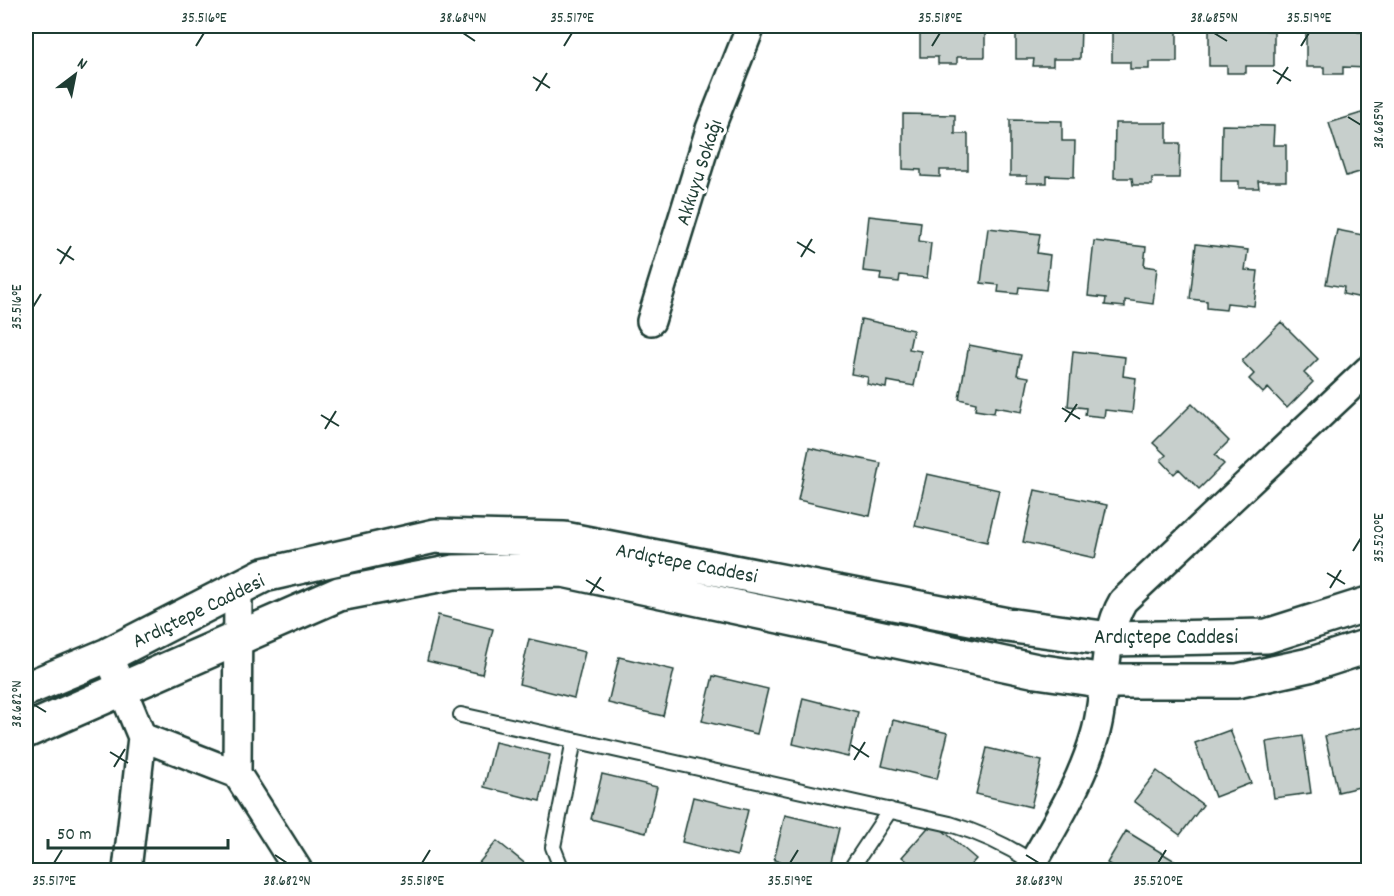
<svg xmlns="http://www.w3.org/2000/svg" width="1394" height="896" viewBox="0 0 1394 896" font-family="Dekko,sans-serif">
<style>
.building{fill:#c7cfcc;stroke:#1f3d34;stroke-width:1.5}
.lines{fill:none;stroke-linecap:round;stroke-linejoin:round}
.service-casing{stroke:#1f3d34;stroke-width:18}
.minor-casing{stroke:#1f3d34;stroke-width:32}
.tertiary-casing{stroke:#1f3d34;stroke-width:38}
.service{stroke:#fff;stroke-width:14}
.minor{stroke:#fff;stroke-width:27}
.tertiary{stroke:#fff;stroke-width:33}
.ticks{fill:none;stroke:#1f3d34;stroke-width:2}
.labels{text-anchor:middle;stroke-width:6;stroke-linejoin:round;paint-order:stroke}
.street-label{font-size:21px;fill:#1f3d34;stroke:#fff}
.neatline{fill:none;stroke:#1f3d34;stroke-width:2}
.ticks-label{font-size:15px;text-anchor:middle;fill:#1f3d34}
</style>
<rect width="100%" height="100%" fill="#fff"/>
<filter id="ink" filterUnits="userSpaceOnUse"><feTurbulence type="fractalNoise" baseFrequency=".0167" numOctaves="2"/><feDisplacementMap in="SourceGraphic" scale="12" xChannelSelector="R" yChannelSelector="G"/><feConvolveMatrix kernelMatrix="1 2 1 2 8 2 1 2 1" color-interpolation-filters="sRGB"/></filter>
<g filter="url(#ink)">
<path class="building" d="M 920,26 L 985,26 L 985,57 L 957,57 L 957,64 L 938,64 L 938,57 L 920,57 Z
M 1016,26 L 1081,26 L 1080,59 L 1053,59 L 1053,66 L 1033,66 L 1034,59 L 1016,59 Z
M 1112,26 L 1177,27 L 1177,62 L 1149,62 L 1149,69 L 1130,69 L 1130,62 L 1112,62 Z
M 1209,26 L 1261,26 L 1261,30 L 1274,31 L 1274,66 L 1246,66 L 1246,73 L 1227,73 L 1227,66 L 1209,66 Z
M 1306,26 L 1358,26 L 1358,32 L 1368,32 L 1368,68 L 1343,67 L 1343,74 L 1324,74 L 1324,67 L 1306,67 Z
M 1368,111 L 1368,176 L 1365,177 L 1363,171 L 1346,176 L 1329,123 Z
M 903,114 L 955,115 L 955,134 L 968,134 L 968,170 L 940,170 L 940,177 L 921,176 L 921,170 L 903,169 Z
M 1010,120 L 1062,121 L 1062,141 L 1075,141 L 1074,177 L 1047,176 L 1047,183 L 1027,183 L 1027,176 L 1010,176 Z
M 1115,123 L 1167,123 L 1167,143 L 1180,143 L 1179,178 L 1152,178 L 1152,185 L 1133,185 L 1132,178 L 1114,178 Z
M 1222,125 L 1274,126 L 1273,145 L 1286,145 L 1286,181 L 1258,181 L 1259,188 L 1239,188 L 1239,181 L 1221,181 Z
M 869,216 L 921,222 L 919,241 L 931,243 L 927,278 L 900,275 L 899,282 L 880,280 L 881,273 L 863,271 Z
M 988,228 L 1040,234 L 1037,253 L 1050,255 L 1046,290 L 1019,287 L 1018,294 L 998,292 L 999,285 L 981,283 Z
M 1337,230 L 1368,236 L 1368,292 L 1363,291 L 1362,298 L 1343,294 L 1344,287 L 1326,284 Z
M 1094,241 L 1146,247 L 1144,266 L 1157,268 L 1153,304 L 1125,300 L 1125,307 L 1105,305 L 1106,298 L 1088,296 Z
M 1196,244 L 1248,250 L 1245,270 L 1258,271 L 1254,306 L 1227,303 L 1226,310 L 1207,308 L 1207,301 L 1190,299 Z
M 861,319 L 913,330 L 909,349 L 921,351 L 914,386 L 887,381 L 886,388 L 867,384 L 868,377 L 851,374 Z
M 1281,322 L 1318,359 L 1304,373 L 1313,382 L 1287,408 L 1268,388 L 1263,393 L 1249,379 L 1254,374 L 1242,361 Z
M 969,345 L 1021,355 L 1017,375 L 1029,377 L 1022,412 L 995,407 L 994,413 L 975,410 L 976,403 L 959,399 Z
M 1073,351 L 1125,357 L 1123,376 L 1136,378 L 1132,413 L 1105,410 L 1104,417 L 1085,415 L 1086,408 L 1068,406 Z
M 1192,404 L 1229,441 L 1215,455 L 1224,464 L 1199,489 L 1179,469 L 1174,474 L 1161,460 L 1166,455 L 1153,443 Z
M 809,448 L 881,463 L 870,516 L 798,500 Z
M 927,474 L 999,490 L 987,542 L 915,526 Z
M 1035,490 L 1107,505 L 1095,558 L 1023,542 Z
M 438,615 L 493,629 L 482,674 L 427,661 Z
M 529,639 L 585,652 L 574,698 L 519,684 Z
M 619,657 L 674,670 L 663,716 L 608,703 Z
M 713,676 L 768,689 L 757,734 L 702,721 Z
M 803,698 L 858,712 L 848,757 L 793,744 Z
M 893,720 L 948,733 L 937,779 L 882,766 Z
M 1361,728 L 1368,760 L 1368,785 L 1338,792 L 1325,736 Z
M 1230,730 L 1251,783 L 1215,797 L 1195,743 Z
M 1303,736 L 1311,793 L 1274,798 L 1266,742 Z
M 495,742 L 550,755 L 540,801 L 484,787 Z
M 987,748 L 1042,761 L 1031,807 L 976,794 Z
M 1157,771 L 1203,805 L 1180,835 L 1134,801 Z
M 602,774 L 657,787 L 646,833 L 591,819 Z
M 693,797 L 748,810 L 737,856 L 682,842 Z
M 785,815 L 840,828 L 830,870 L 815,870 L 774,860 Z
M 933,822 L 976,859 L 966,870 L 918,870 L 902,857 Z
M 1126,831 L 1175,861 L 1169,870 L 1119,870 L 1107,863 Z
M 497,841 L 533,870 L 473,870 Z"/>
<g class="lines">
<defs>
<path id="service" d="M 461,715 L 950,824 C 980,833 1007,845 1033,863
M 562,870 L 553,847 L 574,740
M 850,870 L 890,810"/>
<path id="minor" d="M 651,321 L 710,129 L 751,26
M 238,589 L 237,774 L 298,870
M 108,655 L 142,737 L 237,774
M 127,870 L 142,737
M 1029,870 C 1054,826 1081,784 1095,735 C 1108,692 1101,638 1123,601 L 1368,370"/>
<path id="tertiary" d="M 26,689 L 108,655 L 264,575 L 435,536 L 564,539 L 1007,625 L 1110,639 L 1267,636 L 1368,604
M 26,731 L 339,594 L 454,572 L 563,570 L 1037,671 L 1106,681 L 1237,681 L 1309,665 L 1368,646"/>
</defs>
<use href="#service" class="service-casing"/>
<use href="#minor" class="minor-casing"/>
<use href="#tertiary" class="tertiary-casing"/>
<use href="#service" class="service"/>
<use href="#minor" class="minor"/>
<use href="#tertiary" class="tertiary"/>
</g>
</g>
<path class="ticks" d="M 463,33 L 475,41M 1214,33 L 1227,41M 196,46 L 204,33M 564,46 L 572,33M 932,46 L 940,33M 1301,46 L 1309,33M 1273,70 L 1291,81M 533,77 L 550,88M 1277,84 L 1288,67M 536,91 L 547,73M 1348,117 L 1361,125M 797,242 L 815,253M 57,249 L 74,260M 801,257 L 812,239M 60,264 L 71,246M 33,307 L 41,294M 1062,408 L 1080,419M 321,415 L 339,426M 1065,422 L 1077,404M 325,429 L 336,411M 1353,551 L 1361,538M 1327,573 L 1345,584M 586,580 L 604,591M 1330,588 L 1341,570M 590,594 L 601,577M 33,704 L 46,712M 851,745 L 869,757M 110,752 L 128,763M 854,760 L 865,742M 114,767 L 125,749M 275,855 L 287,863M 1026,855 L 1039,863M 54,863 L 62,850M 422,863 L 430,850M 790,863 L 798,850M 1158,863 L 1166,850"/>
<g class="labels">
<g class="street-label">
<text transform="translate(698 172) rotate(-72)" y="7">Akkuyu Sokağı</text>
<text transform="translate(687 562) rotate(11)" y="7">Ardıçtepe Caddesi</text>
<text transform="translate(198 610) rotate(-26)" y="7">Ardıçtepe Caddesi</text>
<text x="1166" y="643">Ardıçtepe Caddesi</text>
</g>
</g>
<rect width="1394" height="896" fill="none" stroke="#fff" stroke-width="66"/>
<g transform="translate(75 75) rotate(32)" stroke="#ffffff" stroke-width="4.5" paint-order="stroke">
<path d="M0-4.5L10 22L0 15L-10 22Z" fill="#1f3d34"/>
<text y="-9" font-size="16" font-weight="bold" text-anchor="middle" fill="#1f3d34">N</text>
</g>
<path d="M48 839v9h180v-9" fill="none" stroke="#1f3d34" stroke-width="3"/>
<text x="57" y="839" font-size="18" fill="#1f3d34" stroke="#ffffff" stroke-width="4.5" paint-order="stroke">50 m</text>
<rect x="33" y="33" width="1328" height="830" class="neatline"/>
<g class="ticks-label">
<text x="204" y="22">35.516°E</text>
<text x="463" y="22">38.684°N</text>
<text x="572" y="22">35.517°E</text>
<text x="940" y="22">35.518°E</text>
<text x="1214" y="22">38.685°N</text>
<text x="1309" y="22">35.519°E</text>
<text transform="translate(1378 125) rotate(-90)" y="5">38.685°N</text>
<text transform="translate(16 307) rotate(-90)" y="5">35.516°E</text>
<text transform="translate(1378 538) rotate(-90)" y="5">35.520°E</text>
<text transform="translate(16 704) rotate(-90)" y="5">38.682°N</text>
<text x="54" y="885">35.517°E</text>
<text x="287" y="885">38.682°N</text>
<text x="422" y="885">35.518°E</text>
<text x="790" y="885">35.519°E</text>
<text x="1039" y="885">38.683°N</text>
<text x="1158" y="885">35.520°E</text>
</g>
</svg>
